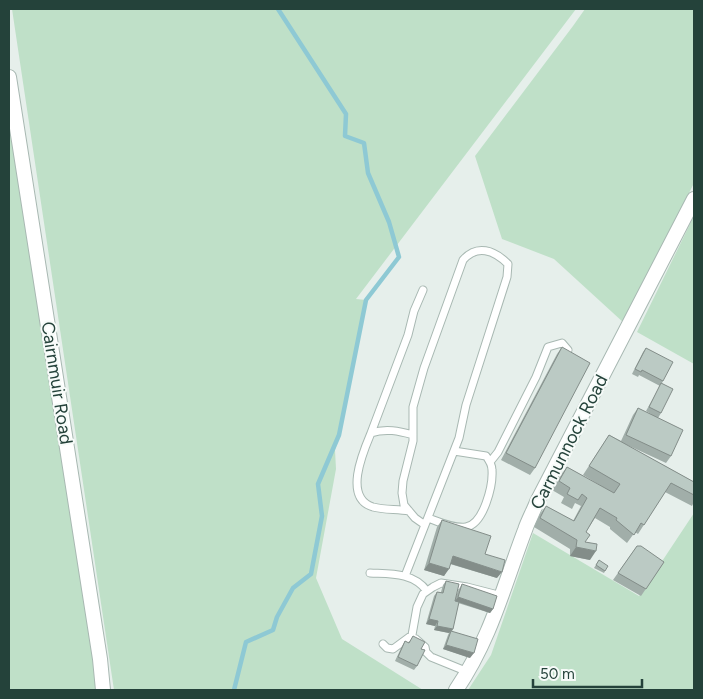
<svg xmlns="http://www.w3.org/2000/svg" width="703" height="699" viewBox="0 0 703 699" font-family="Figtree,sans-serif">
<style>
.green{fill:#bfe0c8}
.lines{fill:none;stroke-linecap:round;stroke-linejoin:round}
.stream{stroke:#8ec9d4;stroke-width:4.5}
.lane-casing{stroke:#a8b8b2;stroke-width:9}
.street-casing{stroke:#a8b8b2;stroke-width:16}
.lane{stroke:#fff;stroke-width:7}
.street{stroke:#fff;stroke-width:14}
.wall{fill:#a1aea9}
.shaded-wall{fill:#838d89}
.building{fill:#bbcac4;stroke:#838d89}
.labels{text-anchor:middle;stroke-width:4;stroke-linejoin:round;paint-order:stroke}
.street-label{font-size:18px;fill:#24423a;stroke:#f7fbf9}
</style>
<rect width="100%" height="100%" fill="#e6efeb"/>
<path class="green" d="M 12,9 L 576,9 L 356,299 L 366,300 L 335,450 L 336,469 L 316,578 L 342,639 L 423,690 L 114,690 Z
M 585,9 L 694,9 L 694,183 L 624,323 L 554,259 L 502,239 L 475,156 L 573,26 Z
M 9,117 L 98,690 L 9,690 Z
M 694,216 L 694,364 L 637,332 Z
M 694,513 L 694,690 L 468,690 L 491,655 L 533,533 L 639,596 Z"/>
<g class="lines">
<path class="stream" d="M 234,690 L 246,642 L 273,630 L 277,617 L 293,588 L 311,574 L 322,516 L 318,484 L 339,435 L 366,300 L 399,257 L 389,222 L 368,173 L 364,143 L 345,136 L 346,114 L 278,9"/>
<defs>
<path id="lane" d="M 371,433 L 408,335 L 414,311 L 423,290
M 490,462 L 498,452 L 536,377 L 548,347 L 562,343 L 568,350
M 409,511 C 397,509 384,510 373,507 C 343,498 363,452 371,433 C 386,428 399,431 413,435
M 428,518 C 439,522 454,529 466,527 C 484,524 493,485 492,470 C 492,464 489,460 486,456 L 454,451
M 370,573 C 390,574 413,572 427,591
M 405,576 L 459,438 L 466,405 L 507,277 L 508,264 C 494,250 477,244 463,260 L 424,368 L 413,407 L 413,441 L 403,481 L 402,493 L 404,505 L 415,518 L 425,525
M 416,639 L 425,647 L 426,652 L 431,657 L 468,672
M 383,644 L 387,648 L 393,649 L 412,635 L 417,607 L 423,594 L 433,587 L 441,583 L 467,587 L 502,596"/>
<path id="street" d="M 9,77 L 100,659 L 103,690
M 456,690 C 491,638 503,588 525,530 C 528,521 533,512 537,502 L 694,199"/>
</defs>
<use href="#lane" class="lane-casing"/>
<use href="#street" class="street-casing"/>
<use href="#lane" class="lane"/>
<use href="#street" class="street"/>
</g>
<path class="wall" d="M 562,347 L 535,468 L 530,475 L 501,460 L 557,354 Z
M 646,348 L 663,381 L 662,383 L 661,413 L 658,418 L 671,456 L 666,463 L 625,444 L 694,482 L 694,502 L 692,506 L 665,492 L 638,534 L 635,532 L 627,543 L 610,529 L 610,527 L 595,518 L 586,532 L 585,542 L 590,560 L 570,556 L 570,549 L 534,527 L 540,514 L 546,506 L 573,521 L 581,506 L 575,503 L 572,509 L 561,503 L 564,497 L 552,490 L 560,476 L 567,467 L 613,493 L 583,475 L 609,435 L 621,441 L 633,415 L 638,408 L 654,416 L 646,411 L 660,386 L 639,375 L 638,377 L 632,374 L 643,352 Z
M 442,520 L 485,554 L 497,578 L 450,564 L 444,576 L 424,570 L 437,527 Z
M 637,546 L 664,562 L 641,596 L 613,580 Z
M 599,560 L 605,571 L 604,573 L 594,568 Z
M 446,581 L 456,596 L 459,589 L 462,584 L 493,609 L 490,613 L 458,603 L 453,629 L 452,631 L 470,658 L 443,649 L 448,635 L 449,633 L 434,630 L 435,626 L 426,624 L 434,596 L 437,592 L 441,592 L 443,585 Z
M 413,636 L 421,649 L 417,666 L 414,670 L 395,661 L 402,646 L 405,641 L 409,643 Z"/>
<path class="shaded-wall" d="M 576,547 L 596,551 L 590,560 L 570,556 Z
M 453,556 L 502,572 L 497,578 L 448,563 Z
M 429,563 L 449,569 L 444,576 L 424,570 Z
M 458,597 L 493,609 L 490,613 L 455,601 Z
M 429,619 L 438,621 L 435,626 L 426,624 Z
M 437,626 L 453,629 L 450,633 L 451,631 L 449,633 L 434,630 Z
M 446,645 L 474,653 L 470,658 L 443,649 Z"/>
<path class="building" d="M 562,347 L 590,363 L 535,468 L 506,453 Z
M 646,348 L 673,362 L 663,381 L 642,370 L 641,372 L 635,369 Z
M 661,383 L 673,389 L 661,413 L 649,407 Z
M 638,408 L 683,430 L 671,456 L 626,435 Z
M 609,435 L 694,482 L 694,495 L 671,483 L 644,525 L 641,523 L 634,535 L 616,520 L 617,518 L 600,508 L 586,532 L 590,535 L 585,542 L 597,544 L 596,551 L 576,547 L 577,540 L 540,518 L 546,506 L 574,521 L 587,498 L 582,494 L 578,500 L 567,494 L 570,488 L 559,481 L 567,467 L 614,493 L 620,484 L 589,466 Z
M 442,520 L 491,536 L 485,554 L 505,560 L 502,572 L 453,556 L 449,569 L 429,563 Z
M 637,546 L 641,546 L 664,562 L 646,589 L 618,573 Z
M 599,560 L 608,566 L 605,571 L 596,565 Z
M 446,581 L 459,584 L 455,601 L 459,602 L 453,629 L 437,626 L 438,621 L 429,619 L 437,592 L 443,593 Z
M 462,584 L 497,596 L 493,609 L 458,597 Z
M 451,631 L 478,639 L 474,653 L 446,645 Z
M 413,636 L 425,642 L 421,649 L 425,650 L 417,666 L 398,657 L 405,641 L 409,643 Z"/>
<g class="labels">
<g class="street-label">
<text transform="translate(57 383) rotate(81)" y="6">Cairnmuir Road</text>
<text transform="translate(569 442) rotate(-63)" y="6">Carmunnock Road</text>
</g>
</g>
<rect width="703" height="699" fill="none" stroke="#24423a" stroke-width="20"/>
<path d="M533 679v8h109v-8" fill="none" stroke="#24423a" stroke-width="2.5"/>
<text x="540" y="679" font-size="15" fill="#24423a" stroke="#f7fbf9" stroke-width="4" paint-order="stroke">50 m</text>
</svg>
